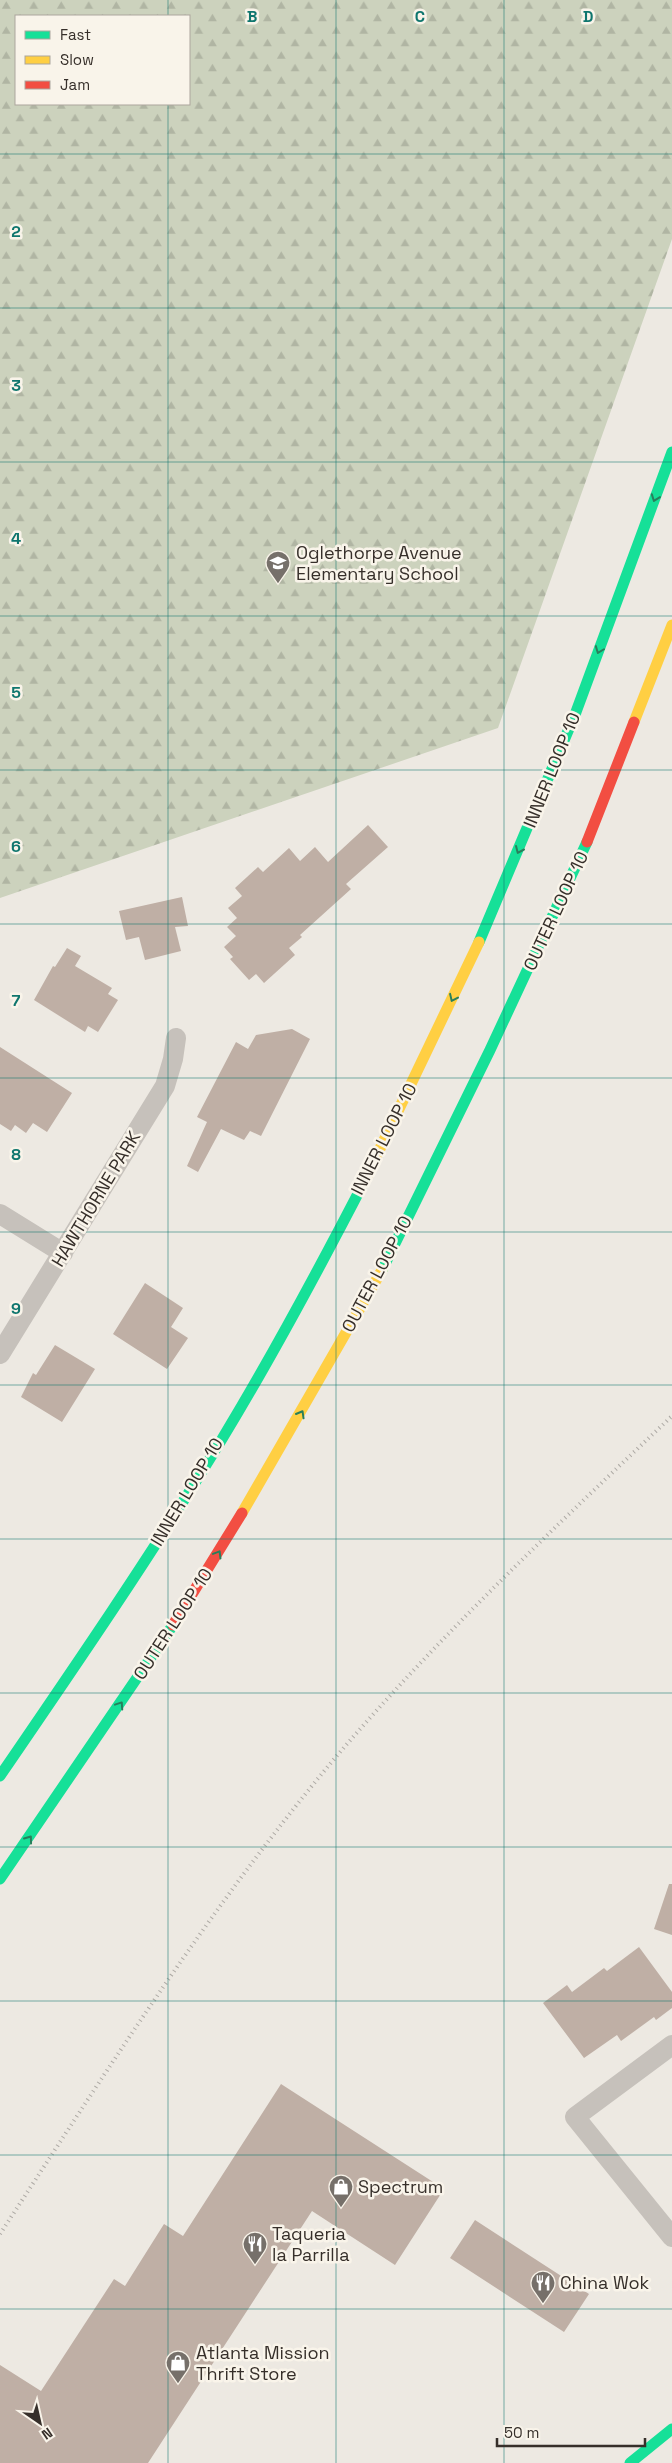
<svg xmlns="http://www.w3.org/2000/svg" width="672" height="2463" viewBox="0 0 672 2463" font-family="'Space Grotesk',sans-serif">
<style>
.forest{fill:url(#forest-firs);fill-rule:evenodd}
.building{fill:#bfafa5}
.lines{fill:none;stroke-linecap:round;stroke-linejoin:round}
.street{stroke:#c6c1bb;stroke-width:20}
.fast{stroke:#16e098;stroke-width:11}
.slow{stroke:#ffcf43;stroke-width:11}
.jam{stroke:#f24e42;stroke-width:11}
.rail{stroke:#aeaaa5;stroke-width:4;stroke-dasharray:1 4;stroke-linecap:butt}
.oneway{stroke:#287f5c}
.grid{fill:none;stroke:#0f766e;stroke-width:1;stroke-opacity:0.55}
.labels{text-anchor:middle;stroke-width:5;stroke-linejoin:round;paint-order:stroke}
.poi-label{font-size:18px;fill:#362f2a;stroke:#f9f4ea;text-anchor:start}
.street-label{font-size:18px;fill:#362f2a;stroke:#f9f4ea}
.grid-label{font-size:16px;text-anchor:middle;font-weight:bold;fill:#0f766e;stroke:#f9f4ea;stroke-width:5;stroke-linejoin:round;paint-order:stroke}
</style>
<defs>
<pattern id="forest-firs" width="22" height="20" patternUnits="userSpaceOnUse" patternTransform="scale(1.25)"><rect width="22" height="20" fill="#ccd2bd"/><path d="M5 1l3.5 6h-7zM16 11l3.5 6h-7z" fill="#b0b5a3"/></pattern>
</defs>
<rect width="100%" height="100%" fill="#ede9e2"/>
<path class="forest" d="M 0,0 L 672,0 L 672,239 L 498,728 L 0,898 ZM 16,16 L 189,16 L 189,104 L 16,104 Z"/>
<path class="building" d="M 368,825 L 388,847 L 346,884 L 351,889 L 300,935 L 302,937 L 289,948 L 295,955 L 264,983 L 256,974 L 249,980 L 230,959 L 233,957 L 224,947 L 236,936 L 227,927 L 237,918 L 228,908 L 242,896 L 235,888 L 258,867 L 263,872 L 289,848 L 300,861 L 315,847 L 328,862 Z
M 182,897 L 188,926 L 175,927 L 181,951 L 145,960 L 139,937 L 126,940 L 119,911 Z
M 67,948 L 81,956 L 75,966 L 112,988 L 108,994 L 118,1000 L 98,1032 L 88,1026 L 85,1032 L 34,1000 L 53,966 L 55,967 Z
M 292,1029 L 310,1039 L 261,1136 L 250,1131 L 244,1140 L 221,1129 L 198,1172 L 187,1166 L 207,1122 L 197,1117 L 236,1042 L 248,1049 L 256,1035 Z
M 0,1047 L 72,1093 L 47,1132 L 33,1123 L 26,1133 L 15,1125 L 11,1131 L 0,1124 Z
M 145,1283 L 183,1308 L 171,1327 L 188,1338 L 167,1369 L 113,1334 Z
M 55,1345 L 95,1369 L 62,1422 L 21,1397 L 33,1373 L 36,1375 Z
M 669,1884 L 672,1884 L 672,1935 L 654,1929 Z
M 639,1947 L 672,1992 L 672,2008 L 656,2020 L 654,2017 L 621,2041 L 617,2035 L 584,2058 L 543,2003 L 567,1985 L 572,1992 L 604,1968 L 607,1971 Z
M 281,2084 L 444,2189 L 395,2265 L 312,2211 L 148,2463 L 0,2463 L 0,2365 L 41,2391 L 114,2279 L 125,2286 L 164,2224 L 183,2236 Z
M 475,2220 L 589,2294 L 564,2332 L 450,2258 Z"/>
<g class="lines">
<path class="street" d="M 0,1214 L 63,1253
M 0,1354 L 165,1086 L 173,1059 L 176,1038
M 672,2045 L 575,2117 L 672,2237"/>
<path class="fast" d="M 479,942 L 576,712 L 672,452
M 382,1270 L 490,1050 L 587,842
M 0,1776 C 76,1665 152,1554 222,1439 C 273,1355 319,1269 364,1182
M 0,1879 L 173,1625
M 630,2463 L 672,2429"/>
<path class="slow" d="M 634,722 L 672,625
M 364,1182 L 479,942
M 242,1513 L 382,1270"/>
<path class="jam" d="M 587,842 L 634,722
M 173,1625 L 242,1513"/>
<path class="rail" d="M 0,2234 C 106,2072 210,1907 335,1758 C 439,1636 556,1526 672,1416"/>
</g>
<defs><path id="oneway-chevron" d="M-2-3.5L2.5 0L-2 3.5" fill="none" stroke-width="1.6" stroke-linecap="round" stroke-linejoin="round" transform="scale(1.25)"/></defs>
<g class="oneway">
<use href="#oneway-chevron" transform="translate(655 498) rotate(110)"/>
<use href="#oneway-chevron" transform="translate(599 650) rotate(111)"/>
<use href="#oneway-chevron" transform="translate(519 850) rotate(114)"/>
<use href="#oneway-chevron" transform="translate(453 998) rotate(115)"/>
<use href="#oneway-chevron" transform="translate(301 1414) rotate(-60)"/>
<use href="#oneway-chevron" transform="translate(218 1554) rotate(-59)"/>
<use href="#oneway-chevron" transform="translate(120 1705) rotate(-56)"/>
<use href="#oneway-chevron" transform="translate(29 1839) rotate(-54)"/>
</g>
<path class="grid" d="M 168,0 L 168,16M 336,0 L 336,2463M 504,0 L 504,2463M 168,104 L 168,2463M 0,154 L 672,154M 0,308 L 672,308M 0,462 L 672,462M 0,616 L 672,616M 0,770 L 672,770M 0,924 L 672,924M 0,1078 L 672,1078M 0,1232 L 672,1232M 0,1385 L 672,1385M 0,1539 L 672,1539M 0,1693 L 672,1693M 0,1847 L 672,1847M 0,2001 L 672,2001M 0,2155 L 672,2155M 0,2309 L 672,2309"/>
<defs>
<symbol id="school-pin" viewBox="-11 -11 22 30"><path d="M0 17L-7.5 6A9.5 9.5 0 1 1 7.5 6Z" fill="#76706a" stroke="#f9f4ea"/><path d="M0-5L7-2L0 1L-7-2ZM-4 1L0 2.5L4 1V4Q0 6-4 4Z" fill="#fff"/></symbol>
<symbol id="shop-pin" viewBox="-11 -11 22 30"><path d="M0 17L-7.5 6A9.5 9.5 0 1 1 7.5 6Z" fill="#76706a" stroke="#f9f4ea"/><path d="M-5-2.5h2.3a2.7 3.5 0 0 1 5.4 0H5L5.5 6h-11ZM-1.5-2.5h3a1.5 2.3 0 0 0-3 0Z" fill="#fff"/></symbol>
<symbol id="restaurant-pin" viewBox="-11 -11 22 30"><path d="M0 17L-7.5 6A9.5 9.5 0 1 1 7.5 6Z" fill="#76706a" stroke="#f9f4ea"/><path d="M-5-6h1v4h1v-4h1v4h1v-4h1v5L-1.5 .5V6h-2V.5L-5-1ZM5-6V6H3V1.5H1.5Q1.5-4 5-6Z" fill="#fff"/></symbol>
</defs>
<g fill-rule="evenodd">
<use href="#school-pin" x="264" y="549" width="28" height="38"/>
<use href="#shop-pin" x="327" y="2173" width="28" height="38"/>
<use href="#restaurant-pin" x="241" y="2230" width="28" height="38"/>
<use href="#restaurant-pin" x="529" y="2269" width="28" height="38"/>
<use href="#shop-pin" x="164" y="2349" width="28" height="38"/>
</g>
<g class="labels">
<g class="poi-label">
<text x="296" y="559">Oglethorpe Avenue<tspan x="296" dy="21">Elementary School</tspan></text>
<text x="358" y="2193">Spectrum</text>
<text x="272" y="2240">Taqueria<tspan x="272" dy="21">la Parrilla</tspan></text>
<text x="560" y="2289">China Wok</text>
<text x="196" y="2359">Atlanta Mission<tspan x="196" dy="21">Thrift Store</tspan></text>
</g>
<g class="street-label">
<text transform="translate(552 770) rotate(-68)" y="6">INNER LOOP 10</text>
<text transform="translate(556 911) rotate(-65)" y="6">OUTER LOOP 10</text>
<text transform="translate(384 1139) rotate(-63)" y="6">INNER LOOP 10</text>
<text transform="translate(96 1199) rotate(-59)" y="6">HAWTHORNE PARK</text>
<text transform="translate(377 1274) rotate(-62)" y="6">OUTER LOOP 10</text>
<text transform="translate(187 1492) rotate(-59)" y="6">INNER LOOP 10</text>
<text transform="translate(173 1624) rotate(-57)" y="6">OUTER LOOP 10</text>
</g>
</g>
<g class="grid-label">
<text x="252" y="22">B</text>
<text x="420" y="22">C</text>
<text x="588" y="22">D</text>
<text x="16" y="237">2</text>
<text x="16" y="391">3</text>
<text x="16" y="544">4</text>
<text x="16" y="698">5</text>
<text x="16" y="852">6</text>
<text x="16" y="1006">7</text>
<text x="16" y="1160">8</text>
<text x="16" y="1314">9</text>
</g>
<rect x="15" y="15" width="175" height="90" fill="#f9f4ea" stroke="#aba59d"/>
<rect x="25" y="31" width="25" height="8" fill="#16e098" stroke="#aba59d"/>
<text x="60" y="40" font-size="15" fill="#362f2a">Fast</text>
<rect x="25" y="56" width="25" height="8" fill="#ffcf43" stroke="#aba59d"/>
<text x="60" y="65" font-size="15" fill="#362f2a">Slow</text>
<rect x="25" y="81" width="25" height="8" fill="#f24e42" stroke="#aba59d"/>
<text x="60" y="90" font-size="15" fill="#362f2a">Jam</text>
<g transform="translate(40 2423) rotate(146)" stroke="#f9f4ea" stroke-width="4" paint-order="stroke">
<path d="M0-4L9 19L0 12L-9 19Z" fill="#362f2a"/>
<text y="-8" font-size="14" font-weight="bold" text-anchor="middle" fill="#362f2a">N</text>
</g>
<path d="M497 2438v8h148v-8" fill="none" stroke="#362f2a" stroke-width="2.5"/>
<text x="504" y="2438" font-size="15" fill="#362f2a" stroke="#f9f4ea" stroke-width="4" paint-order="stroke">50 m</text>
</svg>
